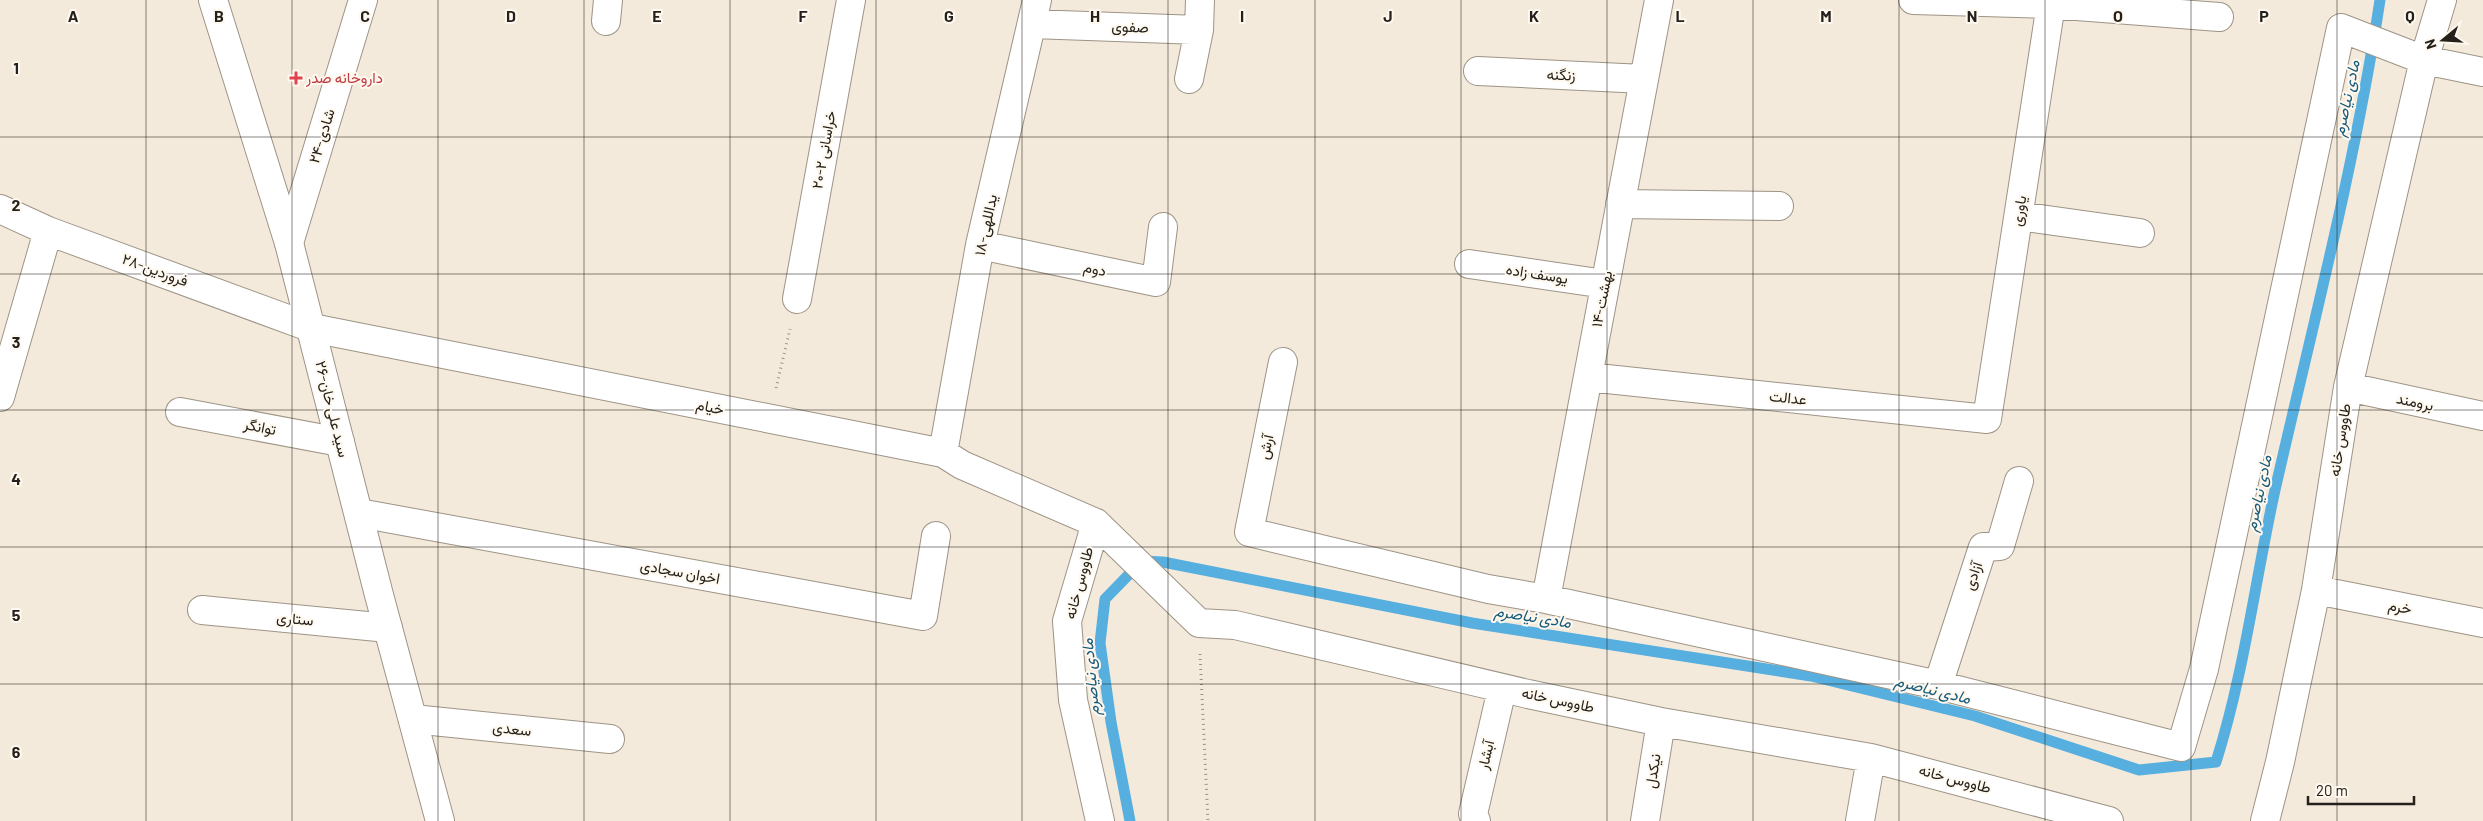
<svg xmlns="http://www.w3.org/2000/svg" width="2483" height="821" viewBox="0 0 2483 821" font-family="Barlow,Vazirmatn,sans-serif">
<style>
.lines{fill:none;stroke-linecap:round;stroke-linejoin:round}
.stream{stroke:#56afdf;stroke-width:11}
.minor-casing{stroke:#9d9486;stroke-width:30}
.major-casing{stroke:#9d9486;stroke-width:30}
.path{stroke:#999288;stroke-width:3;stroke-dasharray:1 4;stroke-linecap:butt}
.minor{stroke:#fff;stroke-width:28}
.major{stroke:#fff;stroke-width:28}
.grid{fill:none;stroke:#24201b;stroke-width:1;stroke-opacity:0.55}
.health-dot{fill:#e0444e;stroke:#fef8ef;stroke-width:2}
.labels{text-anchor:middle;stroke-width:4;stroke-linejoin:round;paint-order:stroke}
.street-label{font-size:15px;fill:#24201b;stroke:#fef8ef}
.health-label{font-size:15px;fill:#be3a42;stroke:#fef8ef;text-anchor:start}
.water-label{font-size:16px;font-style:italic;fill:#175b7c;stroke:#fef8ef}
.grid-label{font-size:16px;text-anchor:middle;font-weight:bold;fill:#24201b;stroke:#fef8ef;stroke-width:4;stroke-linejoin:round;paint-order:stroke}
</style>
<rect width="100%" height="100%" fill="#f4eadc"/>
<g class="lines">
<path class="stream" d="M 1130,821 L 1111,722 L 1100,643 L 1105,599 L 1142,561 L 1163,562 L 1472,623 L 1811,676 L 1975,716 L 2139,770 L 2216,762 C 2244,674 2255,581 2275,490 C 2312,328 2355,165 2380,0"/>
<defs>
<path id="minor" d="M 1913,0 L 2051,4 L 2219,17
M 606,21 L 608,0
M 1032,24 L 1199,30
M 1478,71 L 1644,79
M 1189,79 L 1199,30 L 1200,0
M 1620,204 L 1779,206
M 0,209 L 48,231 L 312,328 L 943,453 L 962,465 L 1096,523 L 1199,623 L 1235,625 L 1528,694 L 1661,722 L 1871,758 L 2109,821
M 2019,216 L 2140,233
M 289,243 L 363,0
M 980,245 L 1156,282 L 1163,227
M 1469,264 L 1605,284
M 797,299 L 851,0
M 1283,362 L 1249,532 L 1488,589 L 1546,599 L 1938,685 L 2181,747 L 2204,669 L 2341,28 L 2424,60 L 2483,72
M 1588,377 L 1987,419 L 2051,4
M 2348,387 L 2483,416
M 0,397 L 48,231
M 180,412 L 340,442
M 943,453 L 980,245 L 1037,0
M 359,513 L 923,616 L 936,536
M 1096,523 L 1067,621 L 1073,700 L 1100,821
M 2316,590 L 2483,623
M 1546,599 L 1659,0
M 202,610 L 388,628
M 1938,685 L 1983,547 L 2000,546 L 2019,481
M 413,719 L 610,739
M 1476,821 L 1473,814 L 1502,689
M 1645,821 L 1661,722
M 1860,821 L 1871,758
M 2265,821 L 2280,762 L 2316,590 L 2348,387 L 2424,60 L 2442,0"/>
<path id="major" d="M 213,0 L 289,243 L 379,595 L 440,821"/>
</defs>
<use href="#minor" class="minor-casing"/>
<use href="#major" class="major-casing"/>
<path class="path" d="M 776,388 L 790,329
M 1200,654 L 1208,821"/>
<use href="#minor" class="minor"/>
<use href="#major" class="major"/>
</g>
<path class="grid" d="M 146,0 L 146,821M 292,0 L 292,821M 438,0 L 438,821M 584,0 L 584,821M 730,0 L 730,821M 876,0 L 876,821M 1022,0 L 1022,821M 1168,0 L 1168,821M 1315,0 L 1315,821M 1461,0 L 1461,821M 1607,0 L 1607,821M 1753,0 L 1753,821M 1899,0 L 1899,821M 2045,0 L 2045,821M 2191,0 L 2191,821M 2337,0 L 2337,821M 0,137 L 2483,137M 0,274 L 2483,274M 0,410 L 2483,410M 0,547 L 2483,547M 0,684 L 2483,684"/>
<path class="health-dot" d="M293.5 70.5h5v5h5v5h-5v5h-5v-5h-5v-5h5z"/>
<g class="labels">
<g class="street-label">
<text transform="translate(1130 27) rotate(2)" y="5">صفوی</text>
<text transform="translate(1561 75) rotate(2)" y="5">زنگنه</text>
<text transform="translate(322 136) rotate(-73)" y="5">۲۴-شادی</text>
<text transform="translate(824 150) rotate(-80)" y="5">۲۰-خراسانی ۲</text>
<text transform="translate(2019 211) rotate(-81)" y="5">یاوری</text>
<text transform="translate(986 225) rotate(-78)" y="5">۱۸-یداللهی</text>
<text transform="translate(1095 269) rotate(12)" y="5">دوم</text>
<text transform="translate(155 270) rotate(20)" y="5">۲۸-فروردین</text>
<text transform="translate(1537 274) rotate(9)" y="5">یوسف زاده</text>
<text transform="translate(1602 299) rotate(-79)" y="5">۱۴-بهشت</text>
<text transform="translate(1788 398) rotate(6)" y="5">عدالت</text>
<text transform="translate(2415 402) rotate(12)" y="5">برومند</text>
<text transform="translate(710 407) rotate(11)" y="5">خیام</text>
<text transform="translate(332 409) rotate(76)" y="5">۲۶-سید علی خان</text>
<text transform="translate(260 427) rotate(11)" y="5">توانگر</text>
<text transform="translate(2340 440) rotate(-81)" y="5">طاووس خانه</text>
<text transform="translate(1266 447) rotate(-78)" y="5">آرش</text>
<text transform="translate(680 572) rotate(10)" y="5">اخوان سجادی</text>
<text transform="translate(1973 576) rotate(-72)" y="5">آزادی</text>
<text transform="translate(1079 583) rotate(-75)" y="5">طاووس خانه</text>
<text transform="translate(2400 607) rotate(11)" y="5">خرم</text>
<text transform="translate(295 619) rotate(5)" y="5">ستاری</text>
<text transform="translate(1558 700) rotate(12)" y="5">طاووس خانه</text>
<text transform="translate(512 729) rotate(6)" y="5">سعدی</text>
<text transform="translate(1486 755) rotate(-77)" y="5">آبشار</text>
<text transform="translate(1653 771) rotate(-81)" y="5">نیکدل</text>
<text transform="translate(1955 779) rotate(15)" y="5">طاووس خانه</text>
</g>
<g class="health-label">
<text x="306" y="83">داروخانه صدر</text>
</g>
<g class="water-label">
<text transform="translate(2346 98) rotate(-78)" y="6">مادی نیاصرم</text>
<text transform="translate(2258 493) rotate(-78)" y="6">مادی نیاصرم</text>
<text transform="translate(1533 616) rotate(9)" y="6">مادی نیاصرم</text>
<text transform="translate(1090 677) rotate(-95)" y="6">مادی نیاصرم</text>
<text transform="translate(1933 689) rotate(14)" y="6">مادی نیاصرم</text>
</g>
</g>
<g class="grid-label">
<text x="73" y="22">A</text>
<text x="219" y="22">B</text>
<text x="365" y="22">C</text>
<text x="511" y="22">D</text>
<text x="657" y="22">E</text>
<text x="803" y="22">F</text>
<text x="949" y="22">G</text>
<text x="1095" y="22">H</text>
<text x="1242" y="22">I</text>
<text x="1388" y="22">J</text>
<text x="1534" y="22">K</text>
<text x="1680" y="22">L</text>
<text x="1826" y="22">M</text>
<text x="1972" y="22">N</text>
<text x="2118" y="22">O</text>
<text x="2264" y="22">P</text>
<text x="2410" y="22">Q</text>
<text x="16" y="74">1</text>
<text x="16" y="211">2</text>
<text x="16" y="348">3</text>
<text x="16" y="485">4</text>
<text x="16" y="621">5</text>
<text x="16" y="758">6</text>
</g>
<g transform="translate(2443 40) rotate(252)" stroke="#fef8ef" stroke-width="4" paint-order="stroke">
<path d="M0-4L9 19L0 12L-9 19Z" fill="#24201b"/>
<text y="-8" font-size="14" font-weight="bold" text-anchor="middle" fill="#24201b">N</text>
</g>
<path d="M2308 796v8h106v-8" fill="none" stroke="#24201b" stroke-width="2.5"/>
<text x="2316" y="796" font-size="15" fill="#24201b" stroke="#fef8ef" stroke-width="4" paint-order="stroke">20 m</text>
</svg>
